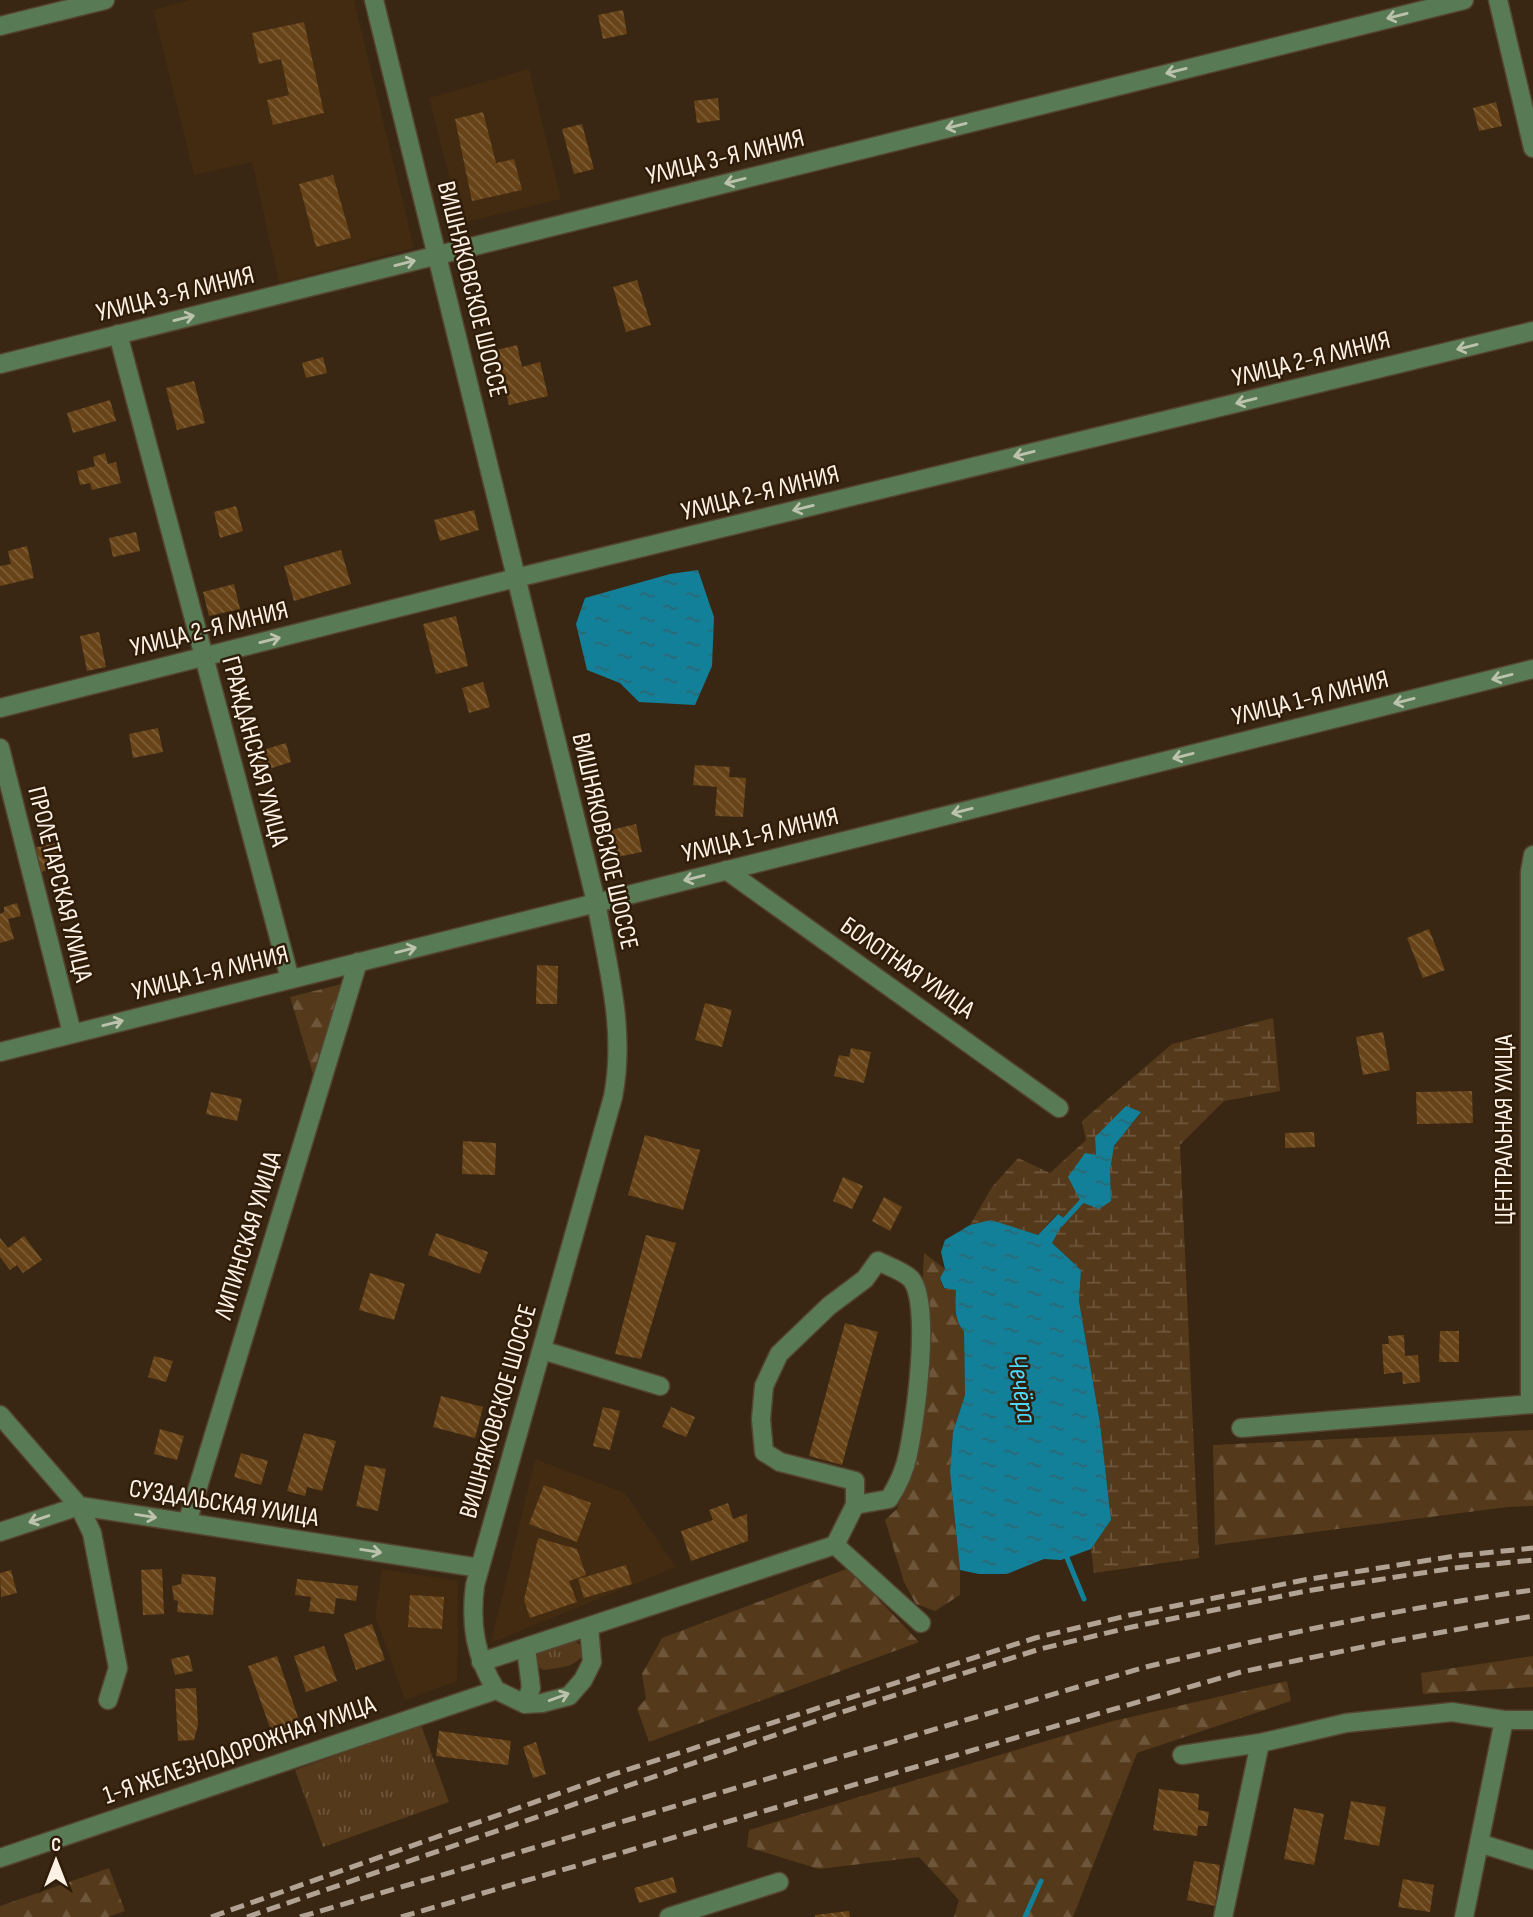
<svg xmlns="http://www.w3.org/2000/svg" width="1533" height="1917" viewBox="0 0 1533 1917" font-family="'Sofia Sans Condensed',sans-serif">
<style>
.built{fill:#422b10}
.grass{fill:url(#grass-tufts)}
.forest{fill:url(#forest-firs)}
.wetland{fill:url(#wetland-marsh);fill-rule:evenodd}
.water{fill:url(#water-ripples)}
.lines{fill:none;stroke-linecap:round;stroke-linejoin:round}
.stream{stroke:#138099;stroke-width:5}
.building{fill:url(#building-back-hatch)}
.minor-casing{stroke:#554330;stroke-width:21}
.minor{stroke:#587b55;stroke-width:18}
.rail{stroke:#b1a293;stroke-width:5;stroke-dasharray:14 7;stroke-linecap:butt}
.oneway{stroke:#bcc2ab}
.labels{text-anchor:middle;stroke-width:5;stroke-linejoin:round;paint-order:stroke}
.street-label{font-size:26px;fill:#fef1e5;stroke:#2f1d09}
.water-label{font-size:28px;font-style:italic;fill:#4dd7fa;stroke:#2f1d09}
</style>
<defs>
<pattern id="grass-tufts" width="24" height="20" patternUnits="userSpaceOnUse" patternTransform="scale(1.75)"><rect width="24" height="20" fill="#54391a"/><path d="M3 7l-1-3M5 7V3M7 7l1-3M15 17l-1-3M17 17v-4M19 17l1-3" fill="none" stroke="#6e563b"/></pattern>
<pattern id="forest-firs" width="22" height="20" patternUnits="userSpaceOnUse" patternTransform="scale(1.75)"><rect width="22" height="20" fill="#54391a"/><path d="M5 1l3.5 6h-7zM16 11l3.5 6h-7z" fill="#6e563b"/></pattern>
<pattern id="wetland-marsh" width="20" height="14" patternUnits="userSpaceOnUse" patternTransform="scale(1.75)"><rect width="20" height="14" fill="#54391a"/><path d="M1 5h8M5 5V1M11 12h8M15 12V8" fill="none" stroke="#6e563b"/></pattern>
<pattern id="water-ripples" width="26" height="14" patternUnits="userSpaceOnUse" patternTransform="scale(1.75)"><rect width="26" height="14" fill="#138099"/><path d="M2 4q2-2 4 0t4 0M15 11q2-2 4 0t4 0" fill="none" stroke="#2d6773"/></pattern>
<pattern id="building-back-hatch" width="6" height="6" patternUnits="userSpaceOnUse" patternTransform="scale(1.75)"><rect width="6" height="6" fill="#674317"/><path d="M-1 5l2 2M0 0l6 6M5-1l2 2" fill="none" stroke="#7e5f39"/></pattern>
</defs>
<rect width="100%" height="100%" fill="#392713"/>
<path class="built" d="M 190,0 L 354,0 L 414,248 L 279,283 L 252,162 L 194,175 L 153,10 Z
M 529,69 L 561,199 L 461,223 L 429,98 Z
M 535,1459 L 625,1493 L 676,1567 L 491,1643 Z
M 382,1569 L 458,1581 L 457,1681 L 405,1700 L 375,1616 Z"/>
<path class="grass" d="M 575,1641 L 584,1648 C 583,1667 559,1668 543,1670 L 534,1664 L 535,1654 Z
M 421,1725 L 449,1802 L 323,1847 L 295,1770 Z"/>
<path class="forest" d="M 342,984 L 313,1074 L 290,997 Z
M 924,1253 L 945,1269 L 940,1278 L 943,1288 L 956,1290 C 955,1303 954,1321 964,1330 L 965,1395 L 953,1432 L 950,1472 L 960,1570 L 960,1595 L 935,1611 L 916,1604 L 904,1582 L 885,1520 L 897,1509 L 914,1465 Z
M 1533,1430 L 1533,1506 L 1507,1507 L 1215,1545 L 1213,1445 Z
M 849,1568 L 919,1642 L 649,1742 L 637,1708 L 646,1699 L 642,1674 L 662,1638 Z
M 1533,1656 L 1533,1687 L 1423,1694 L 1421,1673 Z
M 1287,1681 L 1291,1701 L 1137,1753 L 1073,1917 L 954,1917 L 959,1900 L 919,1857 L 819,1869 L 747,1847 L 749,1830 L 1113,1721 Z
M 109,1868 L 125,1911 L 108,1917 L 0,1917 L 0,1906 Z"/>
<path class="wetland" d="M 1273,1018 L 1280,1091 L 1224,1101 L 1180,1145 L 1199,1558 L 1094,1573 L 1091,1549 L 1111,1520 L 1100,1423 L 1079,1301 L 1081,1270 L 1052,1243 L 1057,1214 L 1038,1235 L 991,1221 L 970,1225 L 992,1187 L 1018,1158 L 1050,1173 L 1086,1140 L 1082,1121 L 1172,1044 ZM 1126,1107 L 1141,1112 C 1133,1124 1123,1133 1116,1144 C 1107,1158 1111,1184 1111,1200 L 1085,1154 L 1096,1155 L 1095,1137 Z"/>
<path class="water" d="M 698,570 L 714,617 L 712,666 L 695,705 L 639,702 L 620,683 L 587,670 L 576,624 L 585,598 L 670,574 Z
M 1126,1106 L 1141,1112 L 1114,1146 L 1110,1170 L 1111,1201 L 1099,1209 L 1081,1202 L 1068,1177 L 1085,1153 L 1096,1155 L 1095,1137 Z
M 1058,1214 L 1065,1219 L 1052,1243 L 1081,1270 L 1079,1301 L 1100,1423 L 1111,1520 L 1091,1549 L 1061,1560 L 1044,1559 L 1007,1574 L 979,1574 L 960,1570 L 950,1472 L 953,1432 L 965,1395 L 964,1331 C 954,1321 955,1304 956,1290 L 944,1288 L 940,1278 L 945,1269 L 941,1252 L 945,1240 L 970,1225 L 991,1220 L 1038,1235 Z"/>
<g class="lines">
<path class="stream" d="M 1061,1224 L 1081,1202
M 1065,1553 L 1084,1599
M 1025,1917 L 1041,1881"/>
</g>
<path class="building" d="M 623,10 L 627,34 L 603,39 L 598,15 Z
M 304,22 L 324,113 L 273,125 L 267,100 L 289,95 L 281,59 L 259,64 L 252,33 Z
M 718,98 L 720,120 L 697,123 L 694,101 Z
M 1496,102 L 1502,126 L 1479,131 L 1473,108 Z
M 483,112 L 496,163 L 514,159 L 522,190 L 472,201 L 455,119 Z
M 582,124 L 594,169 L 574,174 L 562,129 Z
M 333,175 L 351,238 L 316,247 L 299,184 Z
M 637,280 L 651,325 L 626,332 L 613,287 Z
M 517,345 L 522,367 L 540,362 L 548,396 L 509,405 L 496,350 Z
M 323,357 L 327,373 L 306,378 L 302,363 Z
M 194,381 L 205,423 L 177,430 L 166,388 Z
M 110,400 L 116,421 L 73,433 L 67,413 Z
M 105,453 L 108,464 L 116,462 L 121,483 L 92,490 L 90,483 L 80,485 L 77,471 L 95,466 L 93,457 Z
M 236,506 L 243,531 L 220,538 L 214,512 Z
M 474,510 L 479,530 L 440,541 L 434,520 Z
M 136,532 L 140,551 L 113,557 L 109,538 Z
M 27,546 L 34,578 L 0,586 L 0,566 L 11,564 L 8,551 Z
M 341,550 L 351,584 L 294,601 L 284,566 Z
M 234,584 L 240,609 L 209,616 L 203,592 Z
M 456,616 L 468,666 L 436,674 L 423,624 Z
M 99,632 L 106,667 L 87,671 L 80,636 Z
M 483,682 L 490,707 L 469,713 L 462,688 Z
M 158,728 L 163,752 L 133,758 L 129,734 Z
M 286,743 L 291,762 L 259,772 L 253,753 Z
M 695,765 L 730,767 L 729,777 L 746,778 L 743,817 L 715,816 L 717,787 L 693,785 Z
M 636,824 L 642,852 L 617,857 L 611,830 Z
M 59,842 L 65,865 L 37,873 L 30,849 Z
M 17,903 L 21,916 L 8,919 L 14,939 L 0,943 L 0,914 L 4,912 L 4,907 Z
M 1429,929 L 1445,970 L 1423,978 L 1407,938 Z
M 537,965 L 558,966 L 557,1004 L 536,1004 Z
M 705,1003 L 732,1010 L 722,1047 L 695,1040 Z
M 1383,1032 L 1390,1070 L 1363,1075 L 1356,1037 Z
M 851,1048 L 871,1052 L 864,1083 L 834,1076 L 839,1055 L 849,1057 Z
M 1472,1091 L 1473,1123 L 1417,1124 L 1416,1092 Z
M 211,1092 L 242,1099 L 237,1121 L 206,1114 Z
M 1314,1132 L 1315,1147 L 1285,1148 L 1285,1133 Z
M 645,1135 L 700,1150 L 683,1210 L 628,1195 Z
M 463,1141 L 496,1143 L 495,1175 L 462,1174 Z
M 843,1177 L 863,1186 L 852,1209 L 833,1201 Z
M 884,1197 L 902,1207 L 890,1231 L 872,1221 Z
M 436,1233 L 488,1252 L 480,1274 L 428,1255 Z
M 646,1235 L 676,1243 L 641,1359 L 615,1354 Z
M 24,1236 L 42,1260 L 23,1273 L 17,1265 L 10,1270 L 0,1257 L 0,1238 L 8,1248 Z
M 370,1273 L 405,1284 L 394,1320 L 359,1310 Z
M 845,1323 L 878,1332 L 842,1465 L 809,1456 Z
M 1440,1331 L 1459,1331 L 1459,1362 L 1439,1362 Z
M 1404,1335 L 1405,1356 L 1418,1355 L 1420,1382 L 1403,1384 L 1402,1372 L 1384,1374 L 1382,1344 L 1389,1344 L 1388,1336 Z
M 154,1356 L 173,1361 L 166,1382 L 148,1377 Z
M 441,1396 L 483,1407 L 475,1438 L 433,1427 Z
M 603,1407 L 620,1411 L 610,1450 L 593,1446 Z
M 671,1407 L 695,1417 L 686,1437 L 662,1427 Z
M 160,1429 L 184,1436 L 177,1460 L 154,1454 Z
M 304,1433 L 336,1441 L 322,1491 L 307,1487 L 305,1496 L 287,1491 Z
M 241,1453 L 268,1461 L 261,1485 L 234,1477 Z
M 365,1465 L 386,1469 L 378,1511 L 356,1506 Z
M 544,1485 L 591,1503 L 577,1542 L 529,1524 Z
M 728,1503 L 733,1519 L 747,1514 L 748,1541 L 691,1561 L 681,1531 L 713,1520 L 709,1510 Z
M 538,1538 L 577,1549 L 586,1575 L 569,1581 L 577,1602 L 530,1618 L 524,1600 Z
M 626,1565 L 632,1584 L 584,1598 L 578,1579 Z
M 162,1569 L 164,1614 L 143,1615 L 141,1570 Z
M 11,1570 L 17,1593 L 1,1597 L 0,1573 Z
M 182,1574 L 216,1577 L 213,1615 L 177,1612 L 178,1601 L 174,1600 L 172,1586 L 181,1584 Z
M 297,1579 L 358,1586 L 356,1601 L 336,1598 L 334,1614 L 309,1611 L 311,1597 L 295,1595 Z
M 410,1595 L 444,1597 L 442,1629 L 408,1627 Z
M 372,1624 L 385,1660 L 356,1670 L 344,1634 Z
M 324,1646 L 337,1681 L 306,1692 L 294,1656 Z
M 189,1655 L 193,1671 L 175,1675 L 171,1659 Z
M 277,1656 L 300,1723 L 272,1733 L 248,1666 Z
M 196,1688 L 198,1725 L 194,1740 L 178,1741 L 175,1689 Z
M 439,1731 L 511,1741 L 508,1765 L 436,1756 Z
M 536,1742 L 546,1774 L 533,1778 L 523,1747 Z
M 1159,1789 L 1199,1794 L 1198,1810 L 1209,1812 L 1207,1826 L 1198,1826 L 1197,1836 L 1153,1830 Z
M 1351,1801 L 1386,1807 L 1379,1846 L 1344,1839 Z
M 1294,1808 L 1324,1814 L 1314,1865 L 1284,1859 Z
M 1194,1861 L 1220,1865 L 1215,1906 L 1187,1900 Z
M 673,1877 L 677,1892 L 639,1903 L 634,1888 Z
M 1403,1879 L 1434,1885 L 1430,1912 L 1398,1907 Z
M 849,1911 L 850,1917 L 815,1917 L 815,1915 Z"/>
<g class="lines">
<defs>
<path id="minor" d="M 374,0 L 596,902 C 608,968 626,1030 613,1097 L 475,1585 C 470,1624 475,1656 496,1690
M 1498,0 L 1533,148
M 0,26 L 105,0
M 118,334 L 290,979
M 0,364 L 1464,0
M 0,708 L 516,578 L 1533,331
M 0,748 L 72,1033
M 726,870 L 1059,1108
M 0,1052 L 1533,669
M 542,1350 L 660,1386
M 1530,1404 L 1530,872 L 1533,855
M 0,1415 L 79,1506 L 92,1533 L 118,1668 L 108,1700
M 1241,1428 L 1533,1404
M 187,1523 L 358,962
M 0,1532 L 79,1506 L 480,1568
M 835,1545 L 855,1505 L 855,1481 L 780,1462 L 764,1452 L 761,1419 L 764,1386 L 779,1354 L 829,1306 L 865,1279 L 878,1261 C 887,1266 904,1271 911,1279 C 932,1303 915,1422 908,1454 C 905,1470 898,1485 889,1499 L 855,1505
M 481,1662 L 835,1545 L 921,1623
M 496,1690 L 525,1704 L 542,1703 L 569,1696 L 583,1680 L 592,1662 L 589,1627
M 525,1704 L 531,1688 L 526,1648
M 1182,1755 L 1260,1743 L 1346,1723 L 1452,1712 L 1504,1720 L 1533,1720
M 1479,1843 L 1533,1860
M 0,1858 L 496,1690
M 669,1917 L 779,1882
M 1223,1917 L 1260,1743
M 1464,1917 L 1504,1720"/>
</defs>
<use href="#minor" class="minor-casing"/>
<use href="#minor" class="minor"/>
<path class="rail" d="M 211,1917 L 614,1774 L 1035,1638 L 1130,1615 L 1304,1580 L 1455,1556 L 1533,1548
M 247,1917 L 836,1714 L 1040,1649 L 1132,1627 L 1306,1591 L 1454,1568 L 1533,1560
M 300,1917 L 1142,1668 C 1271,1636 1401,1608 1533,1590
M 401,1917 L 1241,1672 L 1387,1642 L 1533,1616"/>
</g>
<defs><path id="oneway-shaft" d="M-6 0H5M1.5-3L5.5 0L1.5 3" fill="none" stroke-width="1.6" stroke-linecap="round" stroke-linejoin="round" transform="scale(1.75)"/></defs>
<g class="oneway">
<use href="#oneway-shaft" transform="translate(1397 16) rotate(166)"/>
<use href="#oneway-shaft" transform="translate(1176 71) rotate(166)"/>
<use href="#oneway-shaft" transform="translate(956 126) rotate(166)"/>
<use href="#oneway-shaft" transform="translate(735 181) rotate(166)"/>
<use href="#oneway-shaft" transform="translate(405 263) rotate(-14)"/>
<use href="#oneway-shaft" transform="translate(184 318) rotate(-14)"/>
<use href="#oneway-shaft" transform="translate(1467 347) rotate(166)"/>
<use href="#oneway-shaft" transform="translate(1246 401) rotate(166)"/>
<use href="#oneway-shaft" transform="translate(1024 454) rotate(166)"/>
<use href="#oneway-shaft" transform="translate(803 508) rotate(166)"/>
<use href="#oneway-shaft" transform="translate(270 640) rotate(-14)"/>
<use href="#oneway-shaft" transform="translate(1502 677) rotate(166)"/>
<use href="#oneway-shaft" transform="translate(1404 701) rotate(166)"/>
<use href="#oneway-shaft" transform="translate(1183 756) rotate(166)"/>
<use href="#oneway-shaft" transform="translate(962 811) rotate(166)"/>
<use href="#oneway-shaft" transform="translate(694 878) rotate(166)"/>
<use href="#oneway-shaft" transform="translate(406 950) rotate(-14)"/>
<use href="#oneway-shaft" transform="translate(113 1023) rotate(-14)"/>
<use href="#oneway-shaft" transform="translate(146 1516) rotate(9)"/>
<use href="#oneway-shaft" transform="translate(39 1519) rotate(161)"/>
<use href="#oneway-shaft" transform="translate(371 1551) rotate(9)"/>
<use href="#oneway-shaft" transform="translate(559 1697) rotate(-20)"/>
</g>
<g class="labels">
<g class="street-label">
<text transform="translate(725 156) rotate(-14)" y="9">УЛИЦА 3-Я ЛИНИЯ</text>
<text transform="translate(473 289) rotate(76)" y="9">ВИШНЯКОВСКОЕ ШОССЕ</text>
<text transform="translate(175 293) rotate(-14)" y="9">УЛИЦА 3-Я ЛИНИЯ</text>
<text transform="translate(1311 358) rotate(-14)" y="9">УЛИЦА 2-Я ЛИНИЯ</text>
<text transform="translate(760 492) rotate(-14)" y="9">УЛИЦА 2-Я ЛИНИЯ</text>
<text transform="translate(209 628) rotate(-14)" y="9">УЛИЦА 2-Я ЛИНИЯ</text>
<text transform="translate(1310 697) rotate(-14)" y="9">УЛИЦА 1-Я ЛИНИЯ</text>
<text transform="translate(256 751) rotate(75)" y="9">ГРАЖДАНСКАЯ УЛИЦА</text>
<text transform="translate(760 834) rotate(-14)" y="9">УЛИЦА 1-Я ЛИНИЯ</text>
<text transform="translate(606 841) rotate(77)" y="9">ВИШНЯКОВСКОЕ ШОССЕ</text>
<text transform="translate(61 884) rotate(76)" y="9">ПРОЛЕТАРСКАЯ УЛИЦА</text>
<text transform="translate(908 967) rotate(35)" y="9">БОЛОТНАЯ УЛИЦА</text>
<text transform="translate(210 972) rotate(-14)" y="9">УЛИЦА 1-Я ЛИНИЯ</text>
<text transform="translate(1503 1130) rotate(-90)" y="9">ЦЕНТРАЛЬНАЯ УЛИЦА</text>
<text transform="translate(247 1235) rotate(-73)" y="9">ЛИПИНСКАЯ УЛИЦА</text>
<text transform="translate(497 1411) rotate(-74)" y="9">ВИШНЯКОВСКОЕ ШОССЕ</text>
<text transform="translate(224 1502) rotate(9)" y="9">СУЗДАЛЬСКАЯ УЛИЦА</text>
<text transform="translate(239 1749) rotate(-19)" y="9">1-Я ЖЕЛЕЗНОДОРОЖНАЯ УЛИЦА</text>
</g>
<g class="water-label">
<text transform="translate(1023 1389) rotate(81)" y="10">Чечёра</text>
</g>
</g>
<g transform="translate(56 1861)" stroke="#2f1d09" stroke-width="5" paint-order="stroke">
<path d="M0-5L12 26L0 18L-12 26Z" fill="#fef1e5"/>
<text y="-10" font-size="19" font-weight="bold" text-anchor="middle" fill="#fef1e5">С</text>
</g>
</svg>
